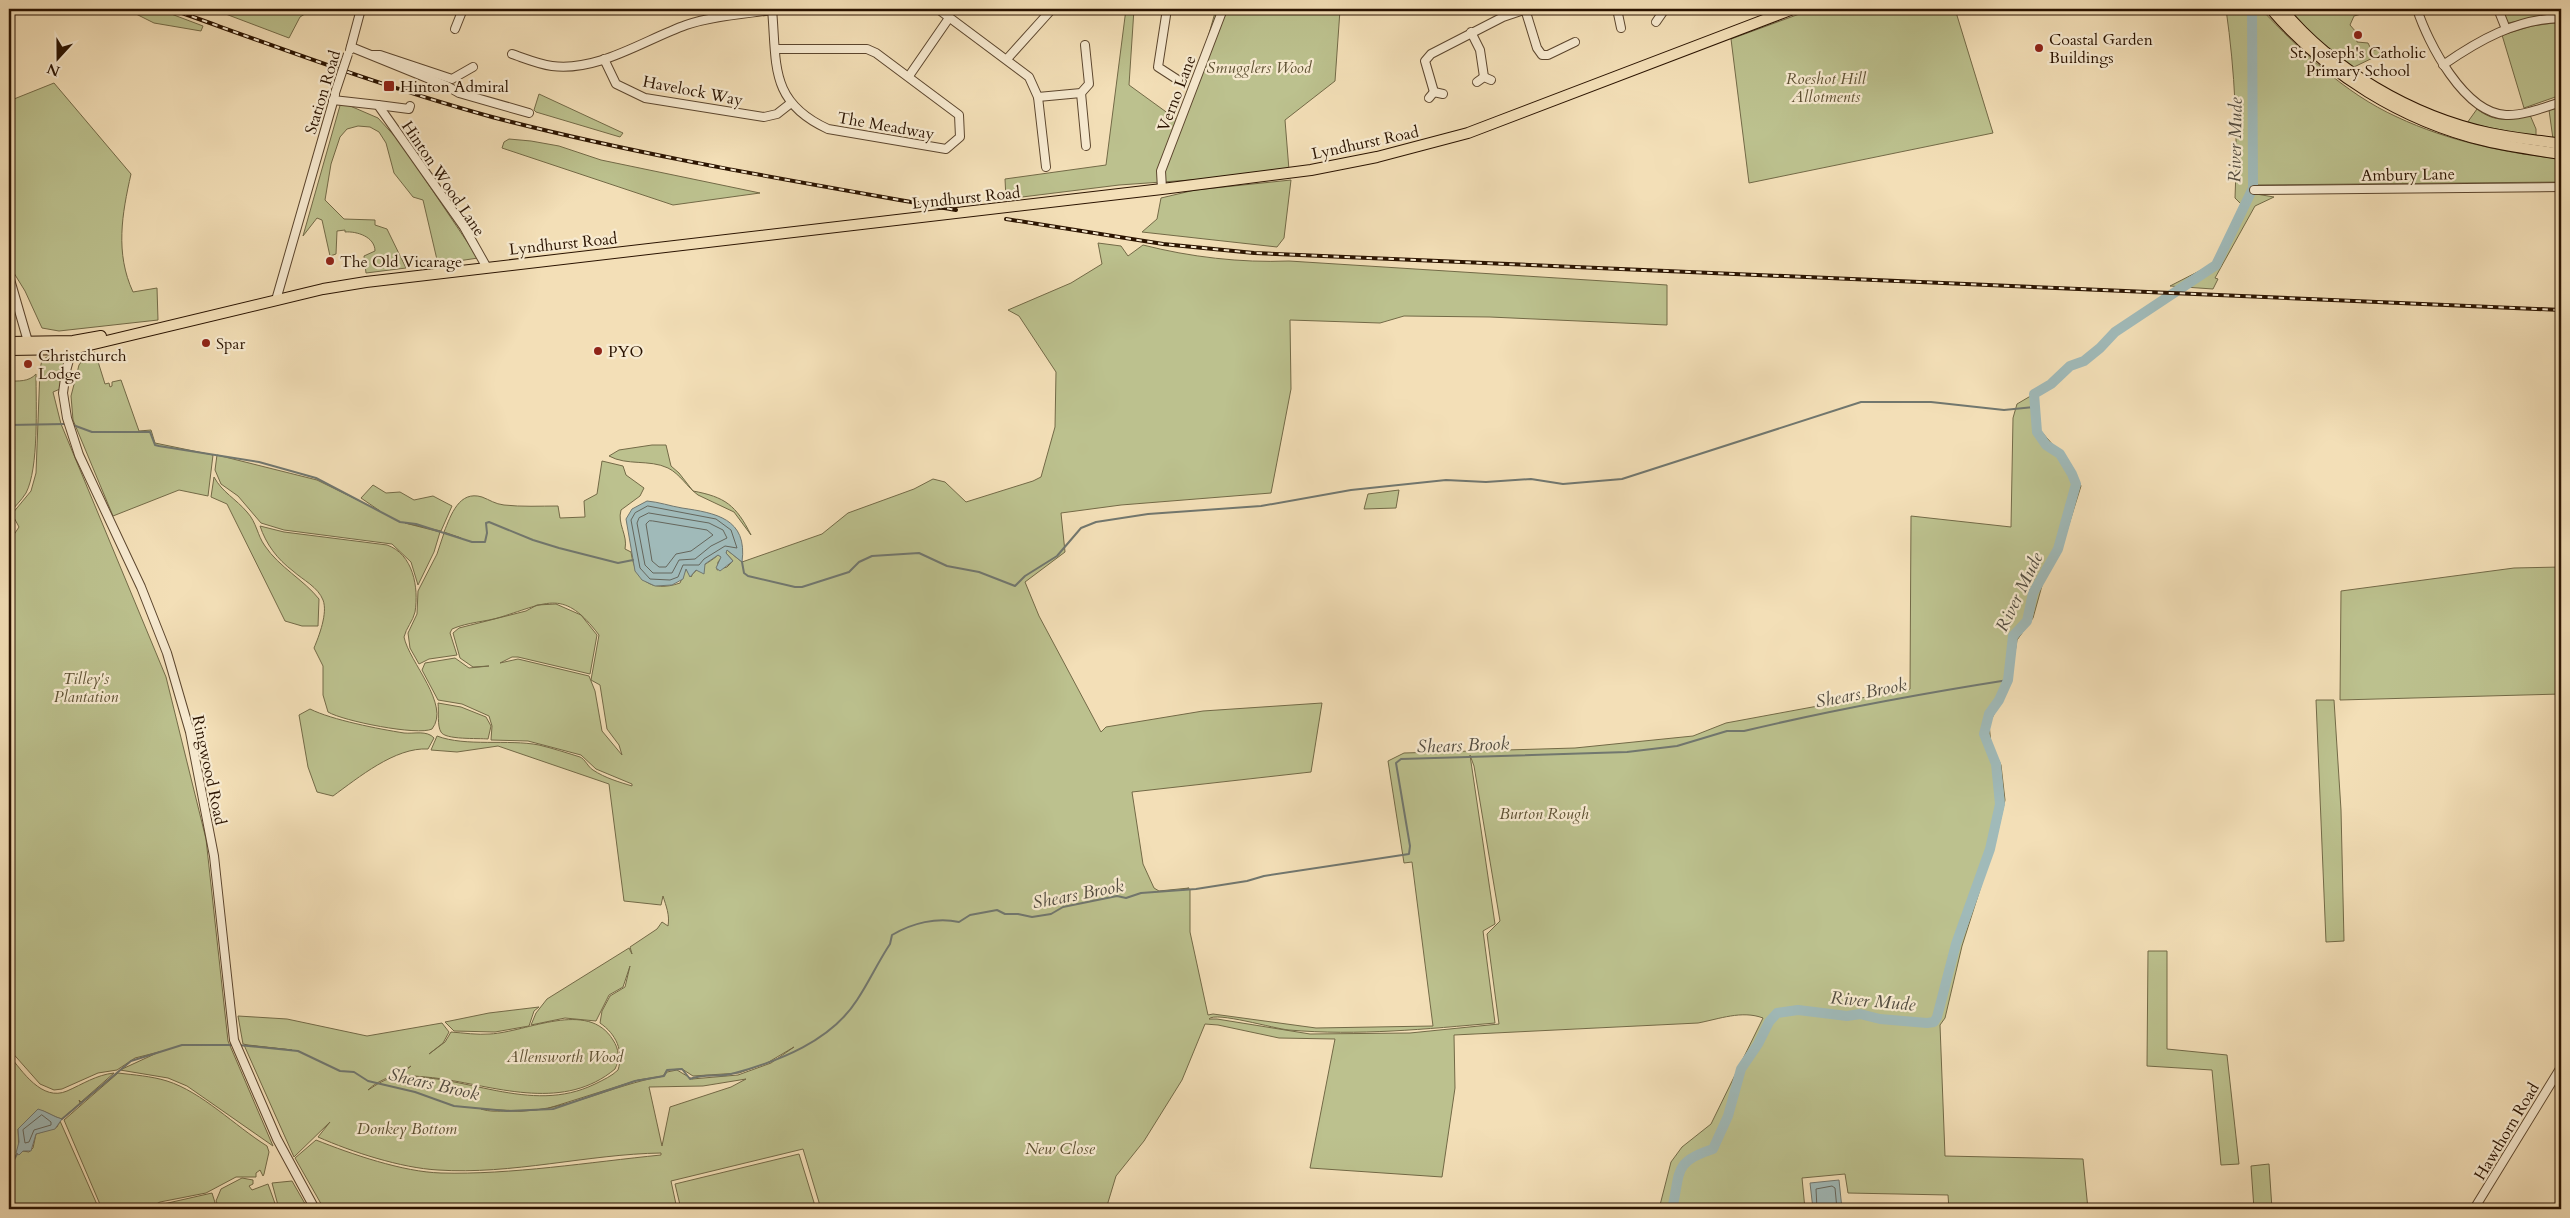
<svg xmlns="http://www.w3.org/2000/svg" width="2570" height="1218" viewBox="0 0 2570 1218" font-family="Cardo,serif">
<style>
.green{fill:#bcc18e;stroke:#736a47;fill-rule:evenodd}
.water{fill:#a0bab9;stroke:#71776f}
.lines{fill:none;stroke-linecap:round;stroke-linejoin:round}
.shore{stroke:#65665c;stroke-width:1}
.stream{stroke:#71776f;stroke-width:2}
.river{stroke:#a0bab9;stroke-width:10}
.minor-casing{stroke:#5c462e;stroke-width:10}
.major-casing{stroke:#2a1300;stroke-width:12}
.minor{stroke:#f7ead0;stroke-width:8}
.major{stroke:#f3dfb7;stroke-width:10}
.rail-casing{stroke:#2a1300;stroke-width:4}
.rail{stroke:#f7ead0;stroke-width:2;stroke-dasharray:5.5;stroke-linecap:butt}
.minor-bridge-casing{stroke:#5c462e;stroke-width:10;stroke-linecap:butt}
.minor-bridge{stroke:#f7ead0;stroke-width:8}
.poi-dot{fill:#8f2418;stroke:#f7ead0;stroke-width:2}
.labels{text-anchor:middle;stroke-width:4.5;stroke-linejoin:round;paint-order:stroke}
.poi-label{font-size:16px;fill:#2a1300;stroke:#f7ead0;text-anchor:start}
.park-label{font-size:16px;font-style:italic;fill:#5d5032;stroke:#f7ead0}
.street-label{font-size:16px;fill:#2a1300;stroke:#f7ead0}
.water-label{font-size:18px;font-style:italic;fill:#534d41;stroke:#f7ead0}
</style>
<rect width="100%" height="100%" fill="#f3dfb7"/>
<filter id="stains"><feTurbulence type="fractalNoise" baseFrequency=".004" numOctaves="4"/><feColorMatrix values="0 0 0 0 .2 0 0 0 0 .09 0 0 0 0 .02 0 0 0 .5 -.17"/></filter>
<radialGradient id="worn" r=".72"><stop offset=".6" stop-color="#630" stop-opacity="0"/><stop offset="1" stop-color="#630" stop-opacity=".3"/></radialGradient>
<!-- green -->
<g class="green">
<path d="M126,9H158L203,26L201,31L154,23Z"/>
<path d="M228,9H306L308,12L300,17L289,38L223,13Z"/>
<path d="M1126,9H1134L1129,85L1180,122L1188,108L1216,9H1353L1340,10L1335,81L1285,120L1289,170L1219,178L1119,185L1006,199L1005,179L1106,165Z"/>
<path d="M1813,9H1955L1993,133L1749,183L1731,39Z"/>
<path d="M2226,9H2261C2300,50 2344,93 2397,117C2448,141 2505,153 2561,159V182L2257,185L2256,194L2274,197L2255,206L2215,278L2218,279L2213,289L2170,286L2213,264L2241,204L2235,198C2238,134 2235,72 2226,9Z"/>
<path d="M2289,9H2380L2354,16L2350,25L2356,32L2357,42L2368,43L2372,51L2381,48L2383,53L2354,67L2316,38Z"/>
<path d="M2502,9H2561V13L2508,23Z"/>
<path d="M2561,22V95L2524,108L2502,35L2532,26Z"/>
<path d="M54,83L131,174C122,214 115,253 133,292L157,288L158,320L59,331L42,328L25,291L9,265V101Z"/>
<path d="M539,94L623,133L620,137L536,112L534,110Z"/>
<path d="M341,102L378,118L400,142L478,258L438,264L423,200L413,197L394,173L386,143L379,132L370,127L358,126L347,129L340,137L331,164L325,200L344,219L375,220V225L387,229L406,268L366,273L364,256L375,251C375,237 357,231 345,232V230L337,231L336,254L330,256L322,220L317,218L303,236Z"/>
<path d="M2561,107V112L2558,113L2561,120V139H2553L2549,110Z"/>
<path d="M2477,109C2495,123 2510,120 2530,115L2536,129V137L2467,123Z"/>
<path d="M509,139L531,141L559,146L601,160L760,193L673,205L502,148L504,142Z"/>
<path d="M1291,180L1284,238L1277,247L1142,232L1157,219L1161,198L1195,190Z"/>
<path d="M1098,243L1121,246L1128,256L1143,245C1190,257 1241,263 1289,261L1667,285V325L1490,317L1404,316L1380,323L1290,320L1291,389L1271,493L1121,505L1061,513L1065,552L1025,582L1039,616L1101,732L1106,727L1203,711L1322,703L1311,772L1132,792L1143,864L1154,888L1159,891L1189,888L1181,890L1190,889V932L1208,1015L1213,1014L1316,1028L1433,1026L1412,862L1404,863L1388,761L1404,753L1575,748L1693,736L1726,723L1910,689L1911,516L2011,527L2013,418L2017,404L2034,394L2038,405L2040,430L2073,468L2081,486L2060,553L2043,582L2033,618L2017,640L2010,683L1989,724L1991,744L2001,765L2005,800L1996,839L1962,946L1945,1018L1940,1025L1945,1156L2083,1159L2088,1209H1949L1948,1195L1848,1193L1845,1174L1802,1178L1805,1209H1659L1671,1162L1682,1147L1711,1124L1763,1018C1742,1010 1719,1019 1698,1023L1454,1035L1455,1088L1442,1177L1310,1168L1335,1039L1279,1038L1218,1025L1205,1024L1182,1080L1144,1141L1116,1176L1106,1209H821L803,1149L671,1181L677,1209H666L665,1206L629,1205L612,1209H550L522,1205L506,1209H324L295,1158L316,1140C351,1154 403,1172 441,1173C510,1175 591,1162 661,1155V1153C589,1154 511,1175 438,1170C401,1168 352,1152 318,1137L330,1122L294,1157L244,1045L292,1050L248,1045L243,1044L238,1016L287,1019L367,1036L442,1023L449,1032L443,1043L429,1054L445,1042L451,1032C464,1033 477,1035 490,1034C527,1032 588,999 613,1040C619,1049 620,1059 615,1069C565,1111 500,1088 443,1079C429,1077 415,1076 401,1075L411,1066C397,1076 380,1078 368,1090C376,1085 386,1078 396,1077C463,1072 530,1116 595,1084C603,1080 612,1076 618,1070C624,1051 616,1034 600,1023L602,1011L610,996L625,987L630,966L623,987L609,995L596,1021L565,1018L531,1025L536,1013L547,999L629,948L632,954L630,947L657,929L662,922L668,926C670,915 666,906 663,896L661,905L624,901L609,784L498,746L457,752L431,750L437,736C466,747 508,739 539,745C552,748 567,753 580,757C585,759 588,767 593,770C605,778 619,782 632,786V784L596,769L581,755L528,741L491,740L492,726L489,716L462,704L438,700L422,670L425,663L455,658L469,668L489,666L473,667L460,658L453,633L459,628L526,611L537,605L556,604L581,615L597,635L590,674L518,657H512L500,663L518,659L589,676L595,691L602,731L622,755L619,745L607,729L600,685L591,680L599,635C564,589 549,602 501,617C485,622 468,622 452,629L450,633L457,655L429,659L419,664L410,648L408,633L417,614L418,591L437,554L444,533L461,538L444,532C451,515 459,490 482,497C490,500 495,504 504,505C522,507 540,506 558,506L560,518L585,517L584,501L597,494L602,461L623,466L626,475L644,488L640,496L621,510C617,524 628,535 625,549L631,552C635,580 651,593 680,583L686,569L691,577C694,569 711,562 718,555L722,557L718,562L717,570L727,567L733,561L726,553L727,550L742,562L822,534L848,513L914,489L933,479L945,482L966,502L1033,481L1041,477L1055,427L1056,372L1019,316L1008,310L1071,283L1102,264ZM1470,755L1474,766L1500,921L1487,934L1499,1024L1410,1033L1310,1034L1217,1019H1209C1215,1011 1275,1029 1289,1030C1358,1036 1426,1029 1495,1023L1483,931L1495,924ZM794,1047L771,1063L738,1075L692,1079L677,1070L667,1072L664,1076C610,1085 563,1114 507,1111C498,1111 490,1112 481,1109L521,1111L546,1109L638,1080L663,1076L667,1070L682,1069L693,1076L739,1073L767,1063ZM746,1079L731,1087L670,1107L662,1146L649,1087L703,1086Z"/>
<path d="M95,352L105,384L109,383L110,387L112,386V382L121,380L139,431L151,430L155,443L213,455L208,496L179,490L113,516L73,420L71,396L79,365L85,357Z"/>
<path d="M47,357L67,358L60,389L53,392L61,424L166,677L206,839L228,1041L273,1146L187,1086L168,1078L120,1070L159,1052L135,1058L117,1070L98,1073L62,1089L54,1090L40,1084L9,1049V542L19,527L12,514L31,491L36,473L40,369L42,360Z"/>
<path d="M36,374C36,404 39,468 26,493C21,501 14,507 9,514V381C18,381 29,382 36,374Z"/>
<path d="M652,445H666L671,466L679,473L693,491C725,497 736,505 751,535L734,512L698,495C687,487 680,474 668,468C649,459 627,466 609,456L619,450Z"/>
<path d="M217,455L317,480L380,511L361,498L373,485L386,493L400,492L414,500L433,496L452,506L441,531L405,523L440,532L434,552L418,585L411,562L392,544L284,530L261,523L238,496L221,484L215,470Z"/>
<path d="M214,477C222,492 236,499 247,512C257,523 257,535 265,546C279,567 304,580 319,599L318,626H302L285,621L227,504L211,497Z"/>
<path d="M1399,490L1396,508L1364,509L1368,494Z"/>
<path d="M260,526L284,532L387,545C413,554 419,587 415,612C413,621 406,628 404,637C409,662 451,705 432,729C418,736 343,721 328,712L323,695V666L314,648C319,636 328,613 323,600C318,587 303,580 293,571C277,559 266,544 260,526Z"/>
<path d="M2561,567V694L2340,700L2341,591L2514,568Z"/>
<path d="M2316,700H2334L2341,810L2344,941L2326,942Z"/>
<path d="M438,703L461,707L486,717L491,726L488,739C478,738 445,740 441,732C437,726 439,711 438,703Z"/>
<path d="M310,709C332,720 379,729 404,733C414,734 427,730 434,738L428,749C395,747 358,778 333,796L317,792L308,767L299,715Z"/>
<path d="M2148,951H2167V1049L2227,1055L2239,1164L2221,1165L2212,1070L2147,1066Z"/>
<path d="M539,1007L534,1011L529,1026L495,1032L454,1031L445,1022L489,1013Z"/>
<path d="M9,1055C22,1071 42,1102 67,1091C83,1084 96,1075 114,1073L81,1102L79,1100L80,1103L62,1119C53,1117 47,1111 38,1110L18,1129L19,1154L23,1151L29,1152L33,1148L36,1134L57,1127L60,1121L99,1209H9Z"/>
<path d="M118,1073C134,1075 151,1076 167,1081C202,1092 235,1126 267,1146L269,1152L264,1174L263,1176L260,1170L256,1173V1177H236L206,1193L160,1202L147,1209H102L64,1120Z"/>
<path d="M799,1154L816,1209H681L675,1184Z"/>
<path d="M2269,1164L2272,1209H2254L2251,1166Z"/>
<path d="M242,1178L253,1180V1184L249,1186L252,1190L268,1184L277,1209H220L216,1201L221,1189Z"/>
<path d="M292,1181L308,1209H279L272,1183Z"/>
<path d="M212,1193L217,1209H151L159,1205Z"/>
</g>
<!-- water -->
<g class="water">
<path d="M647,501C659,502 670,506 682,508C715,513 748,518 742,562L727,550L726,553L733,561L720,571L716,568L721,557L718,555L705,564L704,574L696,570L690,577L686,569L683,579L672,585L655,586L642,580L635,571L626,519L632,509Z"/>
<path d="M38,1109C46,1111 54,1117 62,1119L55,1129L36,1134L31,1151H23L19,1155L16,1153L19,1142L18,1129Z"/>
<path d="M1839,1180L1842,1209H1813L1810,1183Z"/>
</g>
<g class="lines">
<!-- shore -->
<g class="shore">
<path d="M648,506L716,519L731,530L737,548L725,546L704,559L699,565H683L678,577L670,580L650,579L640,568L631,520L635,513Z"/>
<path d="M649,513L709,523L723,530L727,538L711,546L695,559L679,560L672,573H653L645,565L637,523L639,518Z"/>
<path d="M653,521L707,530L713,535L691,551L676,554L666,567H659L652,561L646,524L649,521Z"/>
<path d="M42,1115L51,1122V1125L34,1130L29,1142L25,1143L23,1130Z"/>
<path d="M1817,1209L1816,1189L1832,1186L1835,1188L1837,1209"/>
</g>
<!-- stream -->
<g class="stream">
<path d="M9,425L65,424"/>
<path d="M73,425L92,432H150L155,445L159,446L259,462L316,478L400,522L416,524L472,542H485L487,533L486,523L489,522L533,540L559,548L618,563L633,560"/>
<path d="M742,562L744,573L748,576L795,587H802L849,572L859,562L872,556L919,553L947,566L979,572L1015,586L1025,576L1057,556L1081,528L1096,522L1148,514L1261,506L1351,490L1446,480L1486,482L1531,479L1563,484L1622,479L1861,402H1931L2004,410L2035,407"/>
<path d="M238,1045L298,1051L340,1071L354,1072L368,1081L415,1092L454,1106L507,1111L553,1109L635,1081L664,1076L667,1070L682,1069L690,1079C705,1073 720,1078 735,1073C779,1061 831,1041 857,1000C869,982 878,962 890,944L892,935C912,923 937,917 959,922L970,915L997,910L1005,914H1018L1032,917L1051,914L1063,907L1117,896L1126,898L1141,893L1196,889L1247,881L1264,876L1409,854L1410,846L1396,763L1401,759L1627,752L1677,746L1727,731H1744C1832,710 1919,694 2008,680"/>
<path d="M62,1119L131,1061L182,1045H234"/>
<path d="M9,1169L17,1154"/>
</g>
<!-- river -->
<path class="river" d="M1672,1209C1681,1173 1672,1162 1713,1149L1728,1116L1741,1069L1758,1044L1769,1022L1777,1013L1798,1010L1847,1016L1860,1014L1880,1019L1927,1023L1934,1022L1937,1017L1956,944L1990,849L2000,804L1996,764L1984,734L1989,714L1999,700L2008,680L2013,636L2027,621L2033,593L2058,549L2076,484L2072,474L2060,454L2046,445L2037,432L2034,394L2051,384L2070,366L2084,361L2100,348L2115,332L2216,265L2253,188L2252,9"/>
<defs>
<g id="minor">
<path d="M772,9C777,65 769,102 828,129L946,149L960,137L959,115L876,53L867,49H775"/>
<path d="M938,9L1029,77L1038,97L1046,167"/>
<path d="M1167,9L1158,67L1178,80"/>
<path d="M1525,9L1537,48L1542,55H1548L1575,42"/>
<path d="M1617,9L1621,28"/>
<path d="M2417,9C2428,43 2464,113 2506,115C2523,116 2545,107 2561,102"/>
<path d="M2498,9L2506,29"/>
<path d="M1656,22L1665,9"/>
<path d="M455,29L463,9"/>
<path d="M1471,32L1480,50L1484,77"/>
<path d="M351,47L447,86L459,93L529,113"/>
<path d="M350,50L361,9"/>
<path d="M512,54C524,58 538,64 552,66C598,72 644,40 686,25C713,16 744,14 772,10"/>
<path d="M373,55H380L452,79L473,67"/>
<path d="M604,59L616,84L645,98L764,117L777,114L791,103"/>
<path d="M1007,59L1052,9"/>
<path d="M2443,65C2479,40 2516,19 2561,18"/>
<path d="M909,76L949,18"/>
<path d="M1477,82L1484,77L1491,80"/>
<path d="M1434,92L1425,61L1431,54L1503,17L1527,9"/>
<path d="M1081,93L1086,146"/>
<path d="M1038,97L1081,93L1089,84L1085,45"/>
<path d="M1429,98L1434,92L1443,94"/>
<path d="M333,100L378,105L464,227L486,266"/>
<path d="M378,105L409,109L410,106"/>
<path d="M1162,189L1161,171L1223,9"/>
<path d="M2254,190L2561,187"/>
<path d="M9,276L29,345"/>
<path d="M276,300L335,95"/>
<path d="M73,345L66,371L63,393L67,418L79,455L141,587L167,653L190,732L214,856L234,1040L277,1139L315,1209"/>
<path d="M2474,1209L2561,1067"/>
</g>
<g id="major">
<path d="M2271,9C2327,74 2402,121 2486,141C2510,147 2536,150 2561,154"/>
<path d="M2282,9C2333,70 2411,116 2489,133C2513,138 2537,140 2561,144"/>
<path d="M9,342L73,341L101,336"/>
<path d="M9,350L73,349L323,289L366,282L1162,189L1311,170L1377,157L1468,133L1793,9"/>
</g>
</defs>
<!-- minor casing -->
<use href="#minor" class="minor-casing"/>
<!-- major casing -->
<use href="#major" class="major-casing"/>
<!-- minor -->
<use href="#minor" class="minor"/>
<!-- major -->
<use href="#major" class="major"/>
<defs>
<g id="rail">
<path d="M171,9C277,47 383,87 492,117C645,157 801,182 956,210"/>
<path d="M1006,219L1163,244L1254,253L2561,310"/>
</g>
</defs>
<!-- rail casing -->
<use href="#rail" class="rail-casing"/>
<!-- rail -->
<use href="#rail" class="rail"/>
<defs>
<path id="minor-bridge" d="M335,93L348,54"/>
</defs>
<!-- minor-bridge casing -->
<use href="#minor-bridge" class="minor-bridge-casing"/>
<!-- minor-bridge -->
<use href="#minor-bridge" class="minor-bridge"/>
</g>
<!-- markers -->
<g class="poi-dot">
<circle cx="2358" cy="35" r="5"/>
<circle cx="2039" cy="48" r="5"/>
<rect x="383" y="80" width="12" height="12" rx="2.5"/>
<circle cx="330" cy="261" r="5"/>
<circle cx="206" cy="343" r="5"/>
<circle cx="598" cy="351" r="5"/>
<circle cx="28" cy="364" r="5"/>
</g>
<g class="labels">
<!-- poi labels -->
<g class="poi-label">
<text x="2049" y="45">Coastal Garden<tspan x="2049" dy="18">Buildings</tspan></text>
<text x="2358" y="58" text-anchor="middle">St. Joseph's Catholic<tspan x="2358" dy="18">Primary School</tspan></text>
<text x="400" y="92">Hinton Admiral</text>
<text x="340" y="267">The Old Vicarage</text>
<text x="216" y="349">Spar</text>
<text x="608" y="357">PYO</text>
<text x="38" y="361">Christchurch<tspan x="38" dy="18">Lodge</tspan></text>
</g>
<!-- park labels -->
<g class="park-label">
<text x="1259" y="73">Smugglers Wood</text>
<text x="1826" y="84">Roeshot Hill<tspan x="1826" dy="18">Allotments</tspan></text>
<text x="86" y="684">Tilley's<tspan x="86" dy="18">Plantation</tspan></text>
<text x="1544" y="819">Burton Rough</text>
<text x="565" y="1062">Allensworth Wood</text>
<text x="407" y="1134">Donkey Bottom</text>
<text x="1060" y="1154">New Close</text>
</g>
<!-- street labels -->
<g class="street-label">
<text transform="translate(693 90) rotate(11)" y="6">Havelock Way</text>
<text transform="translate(322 92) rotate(-73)" y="6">Station Road</text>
<text transform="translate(1176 93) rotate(-69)" y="6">Verno Lane</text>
<text transform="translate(886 125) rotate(10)" y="6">The Meadway</text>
<text transform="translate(1365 142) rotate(-12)" y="6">Lyndhurst Road</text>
<text transform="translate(2408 174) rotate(-1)" y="6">Ambury Lane</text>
<text transform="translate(444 178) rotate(56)" y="6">Hinton Wood Lane</text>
<text transform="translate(966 197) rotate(-6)" y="6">Lyndhurst Road</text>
<text transform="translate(563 243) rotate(-6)" y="6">Lyndhurst Road</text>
<text transform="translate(210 770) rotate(78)" y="6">Ringwood Road</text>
<text transform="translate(2506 1131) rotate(-59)" y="6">Hawthorn Road</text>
</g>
<!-- water labels -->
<g class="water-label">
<text transform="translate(2235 140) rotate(-89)" y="6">River Mude</text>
<text transform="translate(2019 592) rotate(-64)" y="6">River Mude</text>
<text transform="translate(1861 693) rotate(-11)" y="6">Shears Brook</text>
<text transform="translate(1463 745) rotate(-2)" y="6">Shears Brook</text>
<text transform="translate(1078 894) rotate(-11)" y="6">Shears Brook</text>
<text transform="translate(1873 1001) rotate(5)" y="6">River Mude</text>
<text transform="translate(434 1084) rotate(13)" y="6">Shears Brook</text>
</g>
</g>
<!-- margin -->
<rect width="2570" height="1218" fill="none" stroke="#f3dfb7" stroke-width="30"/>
<rect x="10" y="10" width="2550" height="1198" fill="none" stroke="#2a1300" stroke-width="2.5"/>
<rect x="15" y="15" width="2540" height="1188" fill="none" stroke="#2a1300"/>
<!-- north arrow -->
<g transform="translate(58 58) rotate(201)" stroke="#f7ead0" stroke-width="4" paint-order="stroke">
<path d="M0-4L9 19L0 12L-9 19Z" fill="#2a1300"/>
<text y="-8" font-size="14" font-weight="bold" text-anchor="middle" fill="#2a1300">N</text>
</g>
<rect width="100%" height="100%" filter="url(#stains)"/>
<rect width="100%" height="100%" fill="url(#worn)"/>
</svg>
